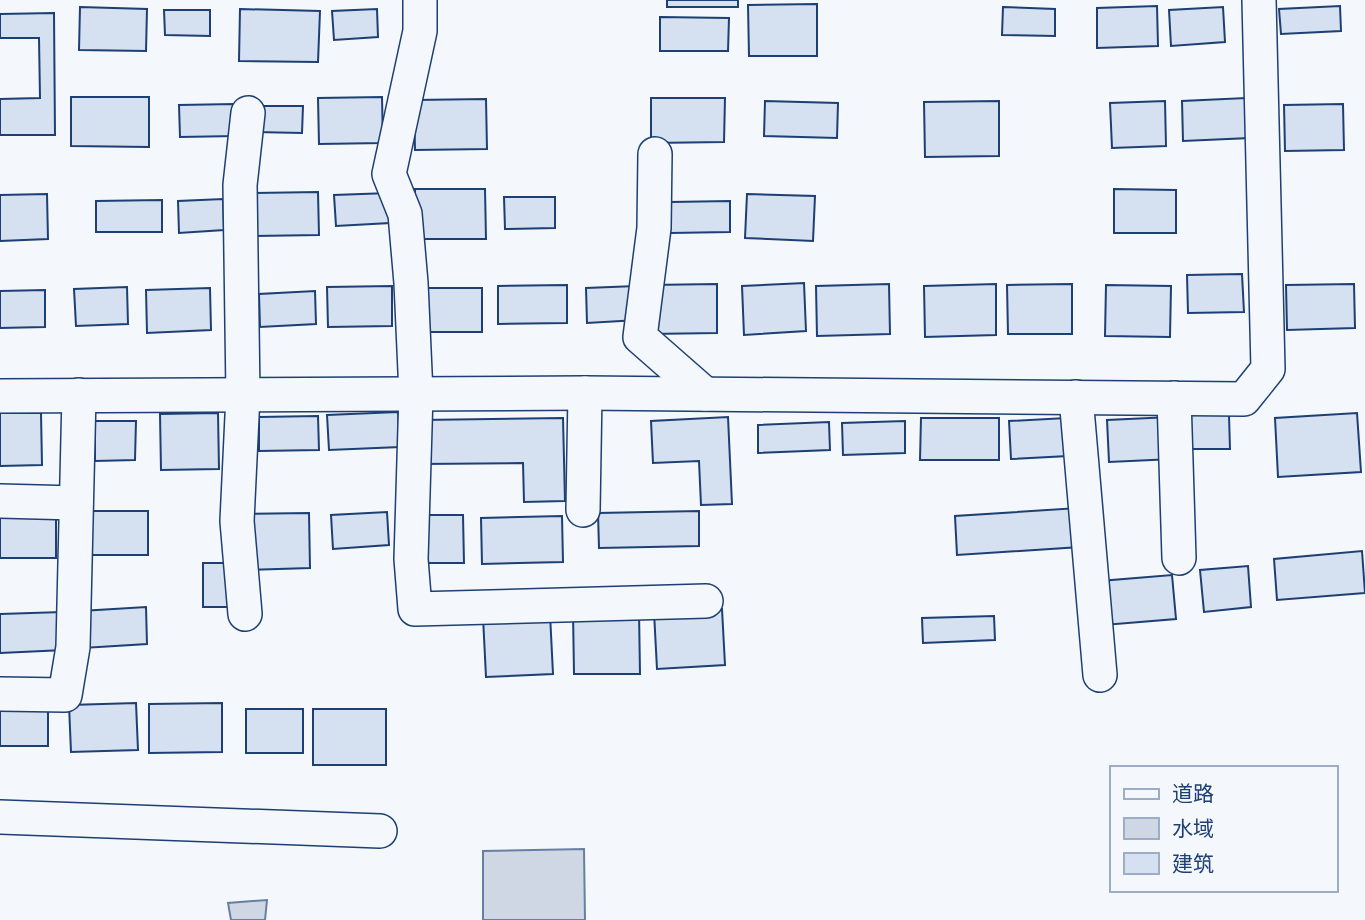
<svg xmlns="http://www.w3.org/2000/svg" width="1365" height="920" viewBox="0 0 1365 920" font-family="'Source Sans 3','Noto Sans SC',sans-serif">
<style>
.water{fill:#cfd7e4;stroke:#687fa3;stroke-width:2}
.building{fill:#d5e0f0;stroke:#1d3f73;stroke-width:2}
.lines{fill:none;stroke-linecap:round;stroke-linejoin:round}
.minor-casing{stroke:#1d3f73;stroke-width:36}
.minor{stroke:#f4f7fb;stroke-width:33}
</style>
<rect width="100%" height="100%" fill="#f4f7fb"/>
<!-- water -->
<g class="water">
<path d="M584,849L585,920H483V851Z"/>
<path d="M267,900L265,920H231L228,903Z"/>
</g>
<!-- building -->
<g class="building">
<rect x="667" y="0" width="71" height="7"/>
<path d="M817,4V56H749L748,5Z"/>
<path d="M1157,6L1158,46L1097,48V8Z"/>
<path d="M1340,6L1341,31L1281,34L1279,9Z"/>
<path d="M80,7L147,9L146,51L79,50Z"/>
<path d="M1003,7L1055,9V36L1002,35Z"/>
<path d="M1223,7L1225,42L1171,46L1169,10Z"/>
<path d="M240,9L320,11L318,62L239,61Z"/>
<path d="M377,9L378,37L334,40L332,11Z"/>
<path d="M164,10H210V36L165,35Z"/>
<path d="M54,13L55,135H0V99L40,98L39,38H0V14Z"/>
<path d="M660,17L729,18L728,51H660Z"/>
<path d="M71,97H149V147L71,146Z"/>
<path d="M382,97L383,143L319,144L318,98Z"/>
<path d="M651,98H725L724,142L651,143Z"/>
<path d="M1246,98L1250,138L1183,141L1182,101Z"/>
<path d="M486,99L487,149L415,150L414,100Z"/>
<path d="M765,101L838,103L837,138L764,136Z"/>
<path d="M999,101V156L925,157L924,102Z"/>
<path d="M1165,101L1166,146L1112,148L1110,103Z"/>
<path d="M234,104L235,136L180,137L179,105Z"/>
<path d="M1343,104L1344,150L1285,151L1284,105Z"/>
<path d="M255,106H303L302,133L255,132Z"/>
<path d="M415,189H485L486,239H415Z"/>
<path d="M1114,189L1176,190V233H1114Z"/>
<path d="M318,192L319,235L247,236L246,193Z"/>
<path d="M389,193L390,223L336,226L334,195Z"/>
<path d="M47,194L48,239L0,241V195Z"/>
<path d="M747,194L815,196L813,241L745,238Z"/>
<path d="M504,197H555V228L505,229Z"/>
<path d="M223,199L224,230L179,233L178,201Z"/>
<path d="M162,200V232H96V201Z"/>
<path d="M730,201V232L670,233V202Z"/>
<path d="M1242,274L1244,312L1188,313L1187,275Z"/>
<path d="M804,283L806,331L744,335L742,286Z"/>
<path d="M717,284V333L649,334V285Z"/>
<path d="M889,284L890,334L817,336L816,286Z"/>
<path d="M996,284V335L925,337L924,286Z"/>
<path d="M1072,284V334H1008L1007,285Z"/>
<path d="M1354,284L1355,328L1287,330L1286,285Z"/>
<path d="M567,285V323L498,324V286Z"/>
<path d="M1106,285L1171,286L1170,337L1105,336Z"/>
<path d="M392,286V326L328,327L327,287Z"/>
<path d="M636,286L638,320L587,323L586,288Z"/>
<path d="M127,287L128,324L76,326L74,289Z"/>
<path d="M210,288L211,330L147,333L146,290Z"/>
<rect x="422" y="288" width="60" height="44"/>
<path d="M45,290V327L0,328V291Z"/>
<path d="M315,291L316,324L260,327L259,294Z"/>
<path d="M398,412L400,447L329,450L327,415Z"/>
<path d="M0,413H41L42,465L0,466Z"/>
<path d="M218,413L219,469L161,470L160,414Z"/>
<path d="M1357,413L1361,472L1278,477L1275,418Z"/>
<path d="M1182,415H1229L1230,449H1182Z"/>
<path d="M318,416L319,450L259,451V417Z"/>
<path d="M728,417L732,504L701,505L699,461L653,463L651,421Z"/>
<path d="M1171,417L1173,459L1109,462L1107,420Z"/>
<path d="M563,418L565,501L524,502L523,463L421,464V420Z"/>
<path d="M921,418H999V460H920Z"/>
<path d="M1066,418L1068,456L1011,459L1009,421Z"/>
<path d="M95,421H136L135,460L95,461Z"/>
<path d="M905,421V453L843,455L842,423Z"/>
<path d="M829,422L830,450L758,453V425Z"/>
<path d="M1078,508L1080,547L957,555L955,516Z"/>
<path d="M56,510V558H0V511Z"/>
<rect x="82" y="511" width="66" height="44"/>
<path d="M699,511V546L599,548L598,513Z"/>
<path d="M387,512L389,545L333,549L331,515Z"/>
<path d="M309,513L310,568L243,570L241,514Z"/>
<path d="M418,515H463L464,563H419Z"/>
<path d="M562,516L563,562L482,564L481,518Z"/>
<path d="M1362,551L1365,593L1277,600L1274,559Z"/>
<path d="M203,563H228L229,607H203Z"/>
<path d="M1248,566L1251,607L1204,612L1200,570Z"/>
<path d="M1172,575L1176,619L1104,625L1100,581Z"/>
<path d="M146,607L147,644L83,648L81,611Z"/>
<path d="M722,609L725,665L657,669L654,612Z"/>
<path d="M639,611L640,674H574L573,612Z"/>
<path d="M62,612L64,650L0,653V614Z"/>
<path d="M550,614L553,674L486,677L483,617Z"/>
<path d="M994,616L995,640L923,643L922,618Z"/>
<path d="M136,703L138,750L71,752L69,705Z"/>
<path d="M222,703V752L149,753V704Z"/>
<path d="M48,704V746H0V705Z"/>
<rect x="246" y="709" width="57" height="44"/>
<rect x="313" y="709" width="73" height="56"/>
</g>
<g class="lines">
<defs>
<g id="minor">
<path d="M420,0V31L389,174L405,214L411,283L416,394L411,559L415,609L706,601"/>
<path d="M655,154L654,228L640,337L705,394"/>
<path d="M0,396L585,393L1244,399L1268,369L1259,0"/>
<path d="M1076,397L1100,675"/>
<path d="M1174,398L1179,558"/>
<path d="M0,501L76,503"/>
<path d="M583,510L585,393"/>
<path d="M245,614L237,521L243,395L240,185L248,113"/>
<path d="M0,694L65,695L73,647L79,395"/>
<path d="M0,817L380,831"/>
</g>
</defs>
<!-- minor casing -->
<use href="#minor" class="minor-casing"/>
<!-- minor -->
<use href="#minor" class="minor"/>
</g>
<!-- legend -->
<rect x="1110" y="766" width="228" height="126" fill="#f4f7fb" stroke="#9eadc5" stroke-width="2"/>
<rect x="1124" y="789" width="35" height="10" fill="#f4f7fb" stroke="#9eadc5" stroke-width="2"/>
<text x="1172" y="801" font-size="21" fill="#1d3f73">道路</text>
<rect x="1124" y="818" width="35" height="21" fill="#cfd7e4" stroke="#9eadc5" stroke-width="2"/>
<text x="1172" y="836" font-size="21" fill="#1d3f73">水域</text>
<rect x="1124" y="853" width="35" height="21" fill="#d5e0f0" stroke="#9eadc5" stroke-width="2"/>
<text x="1172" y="871" font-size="21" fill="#1d3f73">建筑</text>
</svg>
